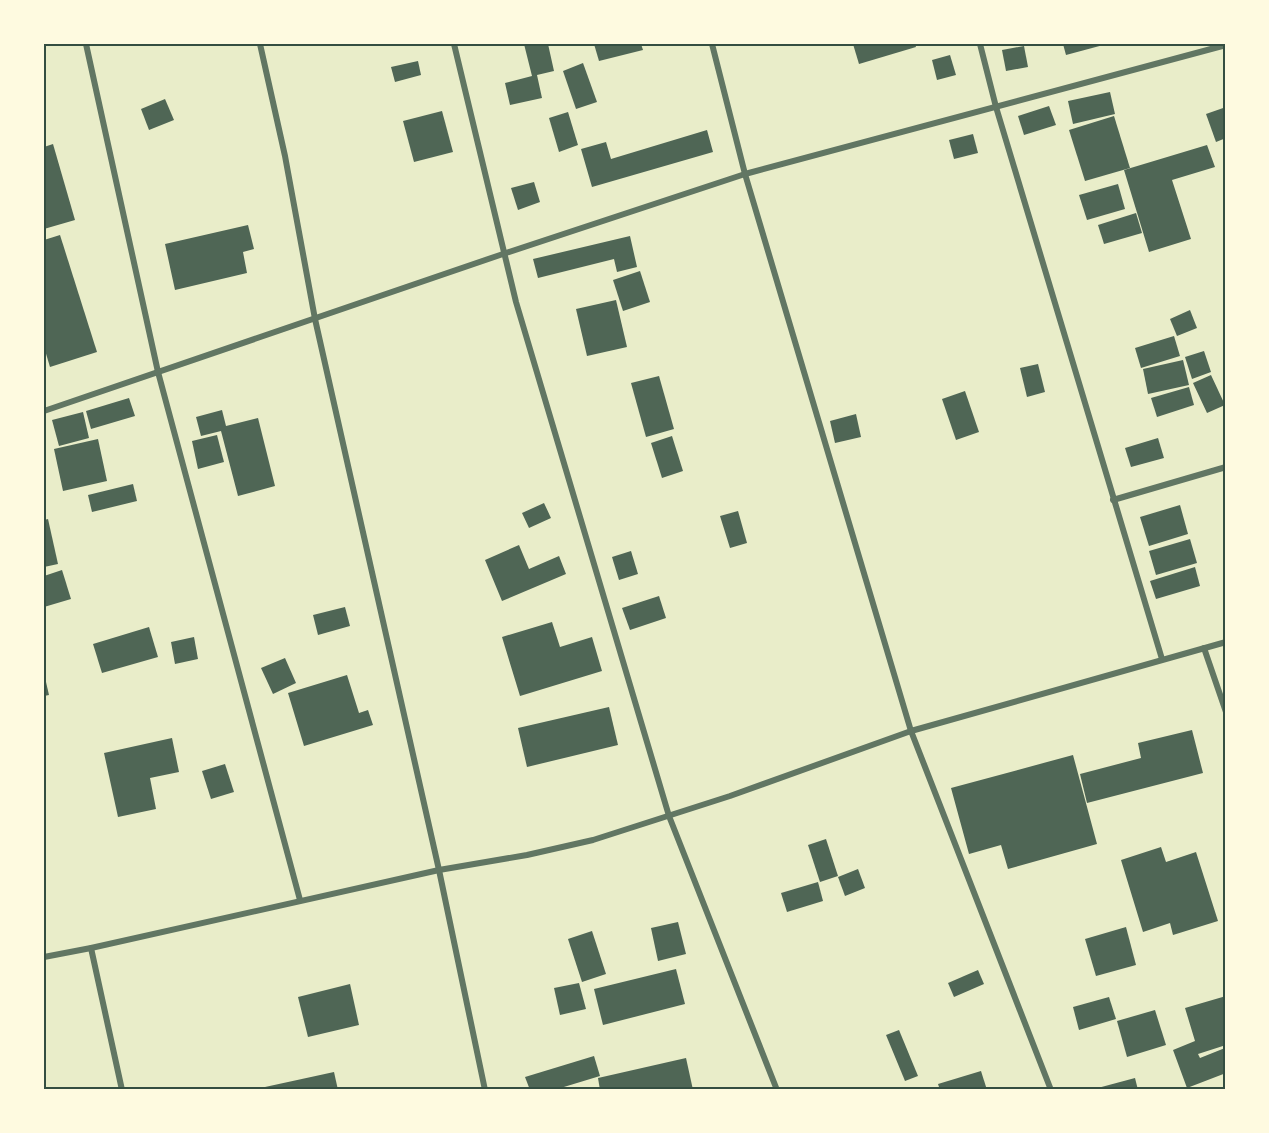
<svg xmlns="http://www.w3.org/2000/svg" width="1269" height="1133" viewBox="0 0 1269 1133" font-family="Figtree,sans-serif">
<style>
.building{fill:#4f6655}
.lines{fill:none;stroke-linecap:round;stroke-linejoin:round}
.minor{stroke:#617663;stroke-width:6}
.neatline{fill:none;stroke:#344e41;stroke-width:2}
</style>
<rect width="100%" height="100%" fill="#e9edc9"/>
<!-- building -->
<g class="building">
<path d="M524,44H548L554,71L537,75L542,98L510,105L505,83L532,76Z"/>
<path d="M594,44H641L643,50L599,61Z"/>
<path d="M853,44H915L916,47L859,64Z"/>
<path d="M1063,44H1107L1066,55Z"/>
<path d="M1024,46L1028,67L1006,71L1002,50Z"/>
<path d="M950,55L956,75L937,80L932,60Z"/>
<path d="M418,61L421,75L395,82L391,67Z"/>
<path d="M583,63L597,102L576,109L563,71Z"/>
<path d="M1110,92L1115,114L1073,124L1068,101Z"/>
<path d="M165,99L174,120L149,130L141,109Z"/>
<path d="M1049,106L1056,125L1024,135L1018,116Z"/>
<path d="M1226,107V138L1216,142L1206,114Z"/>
<path d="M442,111L453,152L414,162L403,121Z"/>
<path d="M568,112L578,145L559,152L549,118Z"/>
<path d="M1114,116L1130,168L1085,181L1069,130Z"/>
<path d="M707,130L713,152L592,187L581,149L606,142L611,159Z"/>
<path d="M973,134L978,153L954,159L949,140Z"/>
<path d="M53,144L75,220L44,229V147Z"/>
<path d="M1207,145L1215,167L1172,180L1191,239L1149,252L1124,170Z"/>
<path d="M534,182L540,202L518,210L511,188Z"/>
<path d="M1118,184L1125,209L1087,220L1079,195Z"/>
<path d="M1136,213L1142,233L1104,244L1098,225Z"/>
<path d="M248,225L254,249L243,252L247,273L175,290L165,244Z"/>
<path d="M60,235L97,352L50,367L44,347V240Z"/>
<path d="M630,236L637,267L617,272L614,259L538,278L533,259Z"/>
<path d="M640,271L650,302L623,311L613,280Z"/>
<path d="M616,300L627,347L587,356L576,309Z"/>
<path d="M1190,310L1197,328L1177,336L1170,319Z"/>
<path d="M1174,336L1180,356L1141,368L1135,348Z"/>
<path d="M1204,351L1211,372L1192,379L1185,357Z"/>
<path d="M1183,360L1189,385L1148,394L1143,369Z"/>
<path d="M1038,364L1045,392L1027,397L1020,368Z"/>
<path d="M1211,375L1225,405L1207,413L1193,383Z"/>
<path d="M659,376L674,429L646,437L631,383Z"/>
<path d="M1189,387L1194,405L1157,417L1151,398Z"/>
<path d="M965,391L979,432L956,440L942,399Z"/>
<path d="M129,398L135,416L91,429L86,411Z"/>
<path d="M222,410L226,426L258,418L275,486L238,496L221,431L201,436L196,417Z"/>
<path d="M83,412L89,438L59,446L52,420Z"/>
<path d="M856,414L861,437L835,443L830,421Z"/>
<path d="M217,435L224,462L198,469L192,441Z"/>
<path d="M672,436L683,471L662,478L651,443Z"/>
<path d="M1158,438L1164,458L1131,467L1125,448Z"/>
<path d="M98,439L107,481L63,491L54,449Z"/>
<path d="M133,484L137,501L92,512L88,495Z"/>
<path d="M544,503L551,518L529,528L522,513Z"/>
<path d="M1180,505L1188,534L1149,546L1140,517Z"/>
<path d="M738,511L747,543L730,548L720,516Z"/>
<path d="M48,519L58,564L44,567V520Z"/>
<path d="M1190,539L1197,563L1156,575L1149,551Z"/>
<path d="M519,545L529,569L559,556L566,574L502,601L485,560Z"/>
<path d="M631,551L638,574L619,580L612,557Z"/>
<path d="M1195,567L1200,586L1156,599L1150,581Z"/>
<path d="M62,570L71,599L44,607V576Z"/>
<path d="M659,596L666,618L630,630L622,608Z"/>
<path d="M345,607L350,626L318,635L313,615Z"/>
<path d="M552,622L560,647L592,637L602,671L520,696L502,637Z"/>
<path d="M149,627L158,657L102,673L93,644Z"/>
<path d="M194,637L198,659L175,664L171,642Z"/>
<path d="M285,658L296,683L273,694L261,668Z"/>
<path d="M347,675L359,713L368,710L373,725L304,746L288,693Z"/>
<path d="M46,682L49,695L44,696V683Z"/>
<path d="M609,707L618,745L527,767L518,728Z"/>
<path d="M1192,730L1203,773L1087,803L1080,774L1141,758L1138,743Z"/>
<path d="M172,738L179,772L150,778L156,809L118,817L104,753Z"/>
<path d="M1073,755L1097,844L1008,869L1001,845L969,854L951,788Z"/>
<path d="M225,764L234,792L211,799L202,771Z"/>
<path d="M826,839L838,876L820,882L808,845Z"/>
<path d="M1161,847L1166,862L1196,852L1218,921L1173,935L1170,923L1143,932L1121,860Z"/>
<path d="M858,869L865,888L845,896L838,877Z"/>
<path d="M818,882L823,901L787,912L781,893Z"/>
<path d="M678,922L686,954L658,961L651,928Z"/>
<path d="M1126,927L1136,965L1096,976L1085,939Z"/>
<path d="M592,931L606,974L582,982L568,939Z"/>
<path d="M676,969L685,1004L603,1025L594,989Z"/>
<path d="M978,970L984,984L954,997L948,983Z"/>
<path d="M579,983L586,1009L560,1015L554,988Z"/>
<path d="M350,984L359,1025L308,1037L298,997Z"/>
<path d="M1226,996V1045L1198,1054L1200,1058L1225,1048L1226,1073L1187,1088L1173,1050L1195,1041L1185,1008Z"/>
<path d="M1109,997L1116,1019L1079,1030L1073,1007Z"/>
<path d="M1155,1010L1166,1045L1127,1057L1117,1021Z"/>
<path d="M899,1030L918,1076L905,1081L886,1035Z"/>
<path d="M594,1056L600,1076L554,1090H530L525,1077Z"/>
<path d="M686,1058L693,1090H600L598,1078Z"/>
<path d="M981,1071L987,1090H940L938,1084Z"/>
<path d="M334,1072L338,1090H265V1087Z"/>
<path d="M1135,1078L1138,1090H1094V1089Z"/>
</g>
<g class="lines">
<!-- minor -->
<g class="minor">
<path d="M86,44L158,372L300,900"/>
<path d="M260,44L285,156L315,319L439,870L485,1090"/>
<path d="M454,44L516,302L669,816L777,1090"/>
<path d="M712,44L745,174L911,731L1051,1090"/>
<path d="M980,44L996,107L1162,659"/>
<path d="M44,411L503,254L745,174L1226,45"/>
<path d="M1113,500L1226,467"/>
<path d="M1204,648L1226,712"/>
<path d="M91,948L122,1090"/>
<path d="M44,957L91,948L439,870L527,855L593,840L730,796L911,731L1226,642"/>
</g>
</g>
<!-- border -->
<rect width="1269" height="1133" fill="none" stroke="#fefae0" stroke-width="90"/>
<rect x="45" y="45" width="1179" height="1043" class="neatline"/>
</svg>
